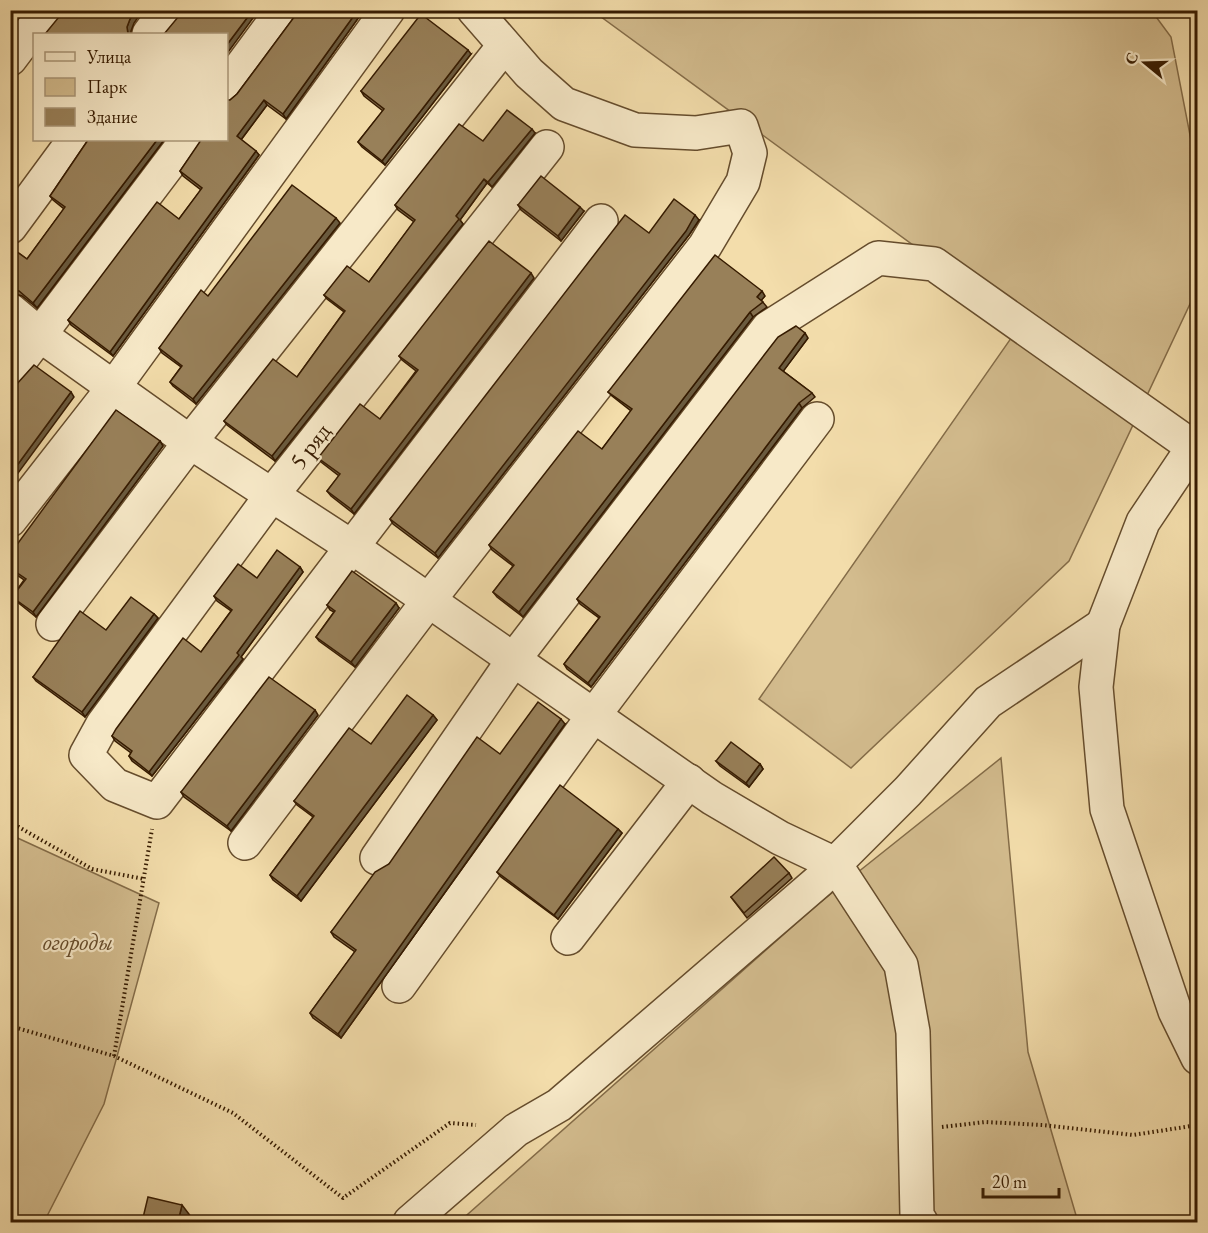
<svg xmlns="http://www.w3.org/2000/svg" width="1208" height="1233" viewBox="0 0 1208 1233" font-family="'EB Garamond',serif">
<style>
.green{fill:#d3bc8e;stroke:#846c48;stroke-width:1.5}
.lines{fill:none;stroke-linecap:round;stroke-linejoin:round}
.minor-casing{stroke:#654c2c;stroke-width:36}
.path{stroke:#361b01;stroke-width:4;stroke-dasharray:1.5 3;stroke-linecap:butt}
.minor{stroke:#f7e9c8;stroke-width:33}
.wall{fill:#836e4d;stroke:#361b01;stroke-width:1.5}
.shaded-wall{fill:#6a5a3e;stroke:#361b01;stroke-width:1.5}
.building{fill:#988059;stroke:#361b01;stroke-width:1.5}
.labels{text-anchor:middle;stroke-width:4.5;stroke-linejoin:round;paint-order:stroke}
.street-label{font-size:24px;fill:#361b01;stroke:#f7e9c8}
.park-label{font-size:24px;font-style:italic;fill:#654b2b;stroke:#f7e9c8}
</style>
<rect width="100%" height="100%" fill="#f3ddab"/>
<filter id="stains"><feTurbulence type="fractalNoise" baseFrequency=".00333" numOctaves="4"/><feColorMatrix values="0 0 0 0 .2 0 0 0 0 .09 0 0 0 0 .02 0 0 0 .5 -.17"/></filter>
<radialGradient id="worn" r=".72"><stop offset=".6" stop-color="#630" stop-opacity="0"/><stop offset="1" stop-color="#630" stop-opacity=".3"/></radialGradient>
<!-- green -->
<g class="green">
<path d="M1151,10L1171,37L1197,171V289L1069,561L851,768L759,699L1021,324L593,11Z"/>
<path d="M1001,758L1028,1052L1078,1222H459L818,904Z"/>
<path d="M11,835L159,903L104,1104L44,1222H11Z"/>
</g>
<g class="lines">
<defs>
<g id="minor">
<path d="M149,34L167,10"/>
<path d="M10,59L47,10"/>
<path d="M226,87L283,10"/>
<path d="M547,147L271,496L103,724L86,755L115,785L157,802L601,221"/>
<path d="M10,227L74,140"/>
<path d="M10,310L40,335L190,442L352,547L712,798L780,838L835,864L908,791L988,702L1103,625"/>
<path d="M10,374L187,140"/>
<path d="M1198,440L1143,522L1103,625L1096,687L1107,809L1175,1011L1198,1058"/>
<path d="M10,520L114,387L388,10"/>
<path d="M53,624L190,442L504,46"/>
<path d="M245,843L429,600L705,246L743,182L750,153L741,126L696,133L635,130L564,104L529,73L474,10"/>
<path d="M377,858L514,659L768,328L878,258L934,264L1193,447"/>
<path d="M568,938L689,781"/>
<path d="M399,986L594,715L817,419"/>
<path d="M410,1222L516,1130L559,1105L820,880L835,864L901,965L913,1032L917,1216L921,1222"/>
</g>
</defs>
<!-- minor casing -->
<use href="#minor" class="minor-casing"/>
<!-- path -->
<g class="path">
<path d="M10,822L92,869L144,879"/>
<path d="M10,1026L114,1056L233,1113L343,1198L450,1123L476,1125"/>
<path d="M114,1056L152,829"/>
<path d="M942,1127L985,1122L1043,1125L1133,1135L1198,1125"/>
</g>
<!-- minor -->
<use href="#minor" class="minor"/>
</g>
<!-- wall -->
<g class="wall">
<path d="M297,10H364L286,119L267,105L241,140L259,155L113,356L71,325L68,320L179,219L201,190L183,176L180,171L230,100L237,94L295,16Z"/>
<path d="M471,54L385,165L362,147L358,142L383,111L364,96L361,91Z"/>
<path d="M535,133L492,187L487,183L460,220L463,224L275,461L227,425L224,421L297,377L344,312L327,299L324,295L369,282L414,222L398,210L395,205L483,141Z"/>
<path d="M88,140H164L37,308L22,296L10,292V247L27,259L64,209L53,200L50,196Z"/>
<path d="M518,205L584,211L561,241L521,210Z"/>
<path d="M699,220L689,235L438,558L393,524L390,519L649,233Z"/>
<path d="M340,223L196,404L173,386L170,382L181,367L162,353L159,348L208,296Z"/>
<path d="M534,278L354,514L331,496L327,491L339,476L321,462L318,458L380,419L416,371L402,360L399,356Z"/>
<path d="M765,296L761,300L767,307L753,317L523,617L497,597L493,592L513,566L492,550L489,545L602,449L631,411L612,396L608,392Z"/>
<path d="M808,338L783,371L812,393L815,397L802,408L591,687L567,669L564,664L599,618L580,604L577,599Z"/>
<path d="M160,441L163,446L36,617L16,601L12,597L24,580L10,570V554Z"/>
<path d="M300,567L303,572L241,657L243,659L152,776L132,761L129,756L131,753L115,741L112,736L201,652L231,611L217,601L214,596L257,578Z"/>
<path d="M327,605L399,608L355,667L319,641L316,637L334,612L330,610Z"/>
<path d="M154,614L158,618L85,717L36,681L33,677L106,630Z"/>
<path d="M318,715L231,831L184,797L181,792Z"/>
<path d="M433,715L437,720L301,901L273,880L270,875L313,817L297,805L294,801L371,744Z"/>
<path d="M565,724L341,1038L313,1018L310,1013L355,952L334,937L331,932L389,864L500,754Z"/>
<path d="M716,761L760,764L763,769L749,787L720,766Z"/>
<path d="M618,829L622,833L558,919L501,877L497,872Z"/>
<path d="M789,873L792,878L747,918L731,897Z"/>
</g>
<!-- shaded-wall -->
<g class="shaded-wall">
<path d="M16,10H23L10,27V18Z"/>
<path d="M136,10H143L134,23L131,31V34H128L127,27L130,19Z"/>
<path d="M253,10H259L226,55V46Z"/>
<path d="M358,10H364L286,119L283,114Z"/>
<path d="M468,50L471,54L385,165L382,161Z"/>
<path d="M264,100L267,105L240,141L237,136Z"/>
<path d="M532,129L535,133L492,187L488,182Z"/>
<path d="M157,140H164L37,308L33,303Z"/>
<path d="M256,151L259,155L113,356L110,352Z"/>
<path d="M484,179L487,183L460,220L463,224L275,461L272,456Z"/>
<path d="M580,207L584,211L561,241L558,236Z"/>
<path d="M695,215L699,220L689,235L438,558L435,553Z"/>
<path d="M336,218L340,223L196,404L193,399Z"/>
<path d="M531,273L534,278L354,514L351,509Z"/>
<path d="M762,291L765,296L760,302L757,297Z"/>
<path d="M750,312L753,317L523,617L519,612Z"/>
<path d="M805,333L808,338L782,373L779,368Z"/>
<path d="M71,392L74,397L10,484V475Z"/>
<path d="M799,403L802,408L591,687L588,683Z"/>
<path d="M160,441L163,446L36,617L33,612Z"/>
<path d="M300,567L303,572L241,657L243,659L152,776L149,772Z"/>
<path d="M396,603L399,608L355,667L351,662Z"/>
<path d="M154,614L158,618L85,717L82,712Z"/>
<path d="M315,710L318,715L231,831L227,826Z"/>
<path d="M433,715L437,720L301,901L297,896Z"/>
<path d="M561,719L565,724L341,1038L338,1034Z"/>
<path d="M760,764L763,769L749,787L746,783Z"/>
<path d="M618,829L622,833L558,919L554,915Z"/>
<path d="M182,1205L195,1222H178Z"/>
</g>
<!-- building -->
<g class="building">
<path d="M10,10H16L10,18Z"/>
<path d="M61,10H136L130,19L127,27L128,34H45L59,17Z"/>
<path d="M181,10H253L226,46V34H164L179,16Z"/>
<path d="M297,10H358L283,114L264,100L237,136L256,151L110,352L68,320L157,202L179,219L202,188L180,171L201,140H226V100H230L237,94L295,16Z"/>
<path d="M421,14L468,50L382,161L358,142L384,109L361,91Z"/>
<path d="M507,110L532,129L488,182L484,179L456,216L459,219L272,456L224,421L273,359L297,377L345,311L324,295L347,266L369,282L415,220L395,205L459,124L483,141Z"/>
<path d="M88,140H157L33,303L19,291L10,289V247L27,259L65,207L50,196Z"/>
<path d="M541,176L580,207L558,236L518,205Z"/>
<path d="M292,185L336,218L193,399L170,382L182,366L159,348L201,290L208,296Z"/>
<path d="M674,199L695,215L686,231L435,553L390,519L625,215L649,233Z"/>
<path d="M489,241L531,273L351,509L327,491L340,474L318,458L360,404L380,419L418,370L399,356Z"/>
<path d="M715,255L762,291L757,297L763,302L750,312L519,612L493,592L514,565L489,545L578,431L602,449L632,409L608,392Z"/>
<path d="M796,326L805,333L779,368L812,393L799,403L588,683L564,664L600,617L577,599L778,337Z"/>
<path d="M34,365L71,392L10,475V387L15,386Z"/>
<path d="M116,410L160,441L33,612L12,597L26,579L10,568V554Z"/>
<path d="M277,550L300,567L237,653L239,655L149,772L129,756L132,751L112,736L116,729L183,638L201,652L232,610L214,596L238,564L257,578Z"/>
<path d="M352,571L396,603L351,662L316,637L335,611L327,605Z"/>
<path d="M131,597L154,614L82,712L33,677L80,611L106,630Z"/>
<path d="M269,677L315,710L227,826L181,792Z"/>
<path d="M407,695L433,715L297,896L270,875L314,816L294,801L349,728L371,744Z"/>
<path d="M538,702L561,719L338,1034L310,1013L356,950L331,932L375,872L389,864L477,737L500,754Z"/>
<path d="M731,742L760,764L746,783L716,761Z"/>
<path d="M560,785L618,829L554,915L497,872Z"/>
<path d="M774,857L789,873L744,913L731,897Z"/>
<path d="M148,1197L182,1205L178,1222H142Z"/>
</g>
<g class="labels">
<!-- street labels -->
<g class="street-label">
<text transform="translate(310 446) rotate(-52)" y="8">5 ряд</text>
</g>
<!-- park labels -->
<g class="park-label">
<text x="78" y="950">огороды</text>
</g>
</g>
<!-- margin -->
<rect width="1208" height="1233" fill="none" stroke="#f3ddab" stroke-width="36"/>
<rect x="12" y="12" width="1184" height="1209" fill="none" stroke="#361b01" stroke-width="3"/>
<rect x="18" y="18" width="1172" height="1197" fill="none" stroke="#361b01" stroke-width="1.5"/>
<!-- legend -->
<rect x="33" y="33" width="195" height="108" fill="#f7e9c8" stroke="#aa9778" stroke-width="1.5"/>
<rect x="45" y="52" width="30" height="9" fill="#f7e9c8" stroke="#aa9778" stroke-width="1.5"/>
<text x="87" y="63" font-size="18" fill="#361b01">Улица</text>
<rect x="45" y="78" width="30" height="18" fill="#d3bc8e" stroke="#aa9778" stroke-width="1.5"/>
<text x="87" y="93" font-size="18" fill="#361b01">Парк</text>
<rect x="45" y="108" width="30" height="18" fill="#988059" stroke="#aa9778" stroke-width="1.5"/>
<text x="87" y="123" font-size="18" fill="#361b01">Здание</text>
<!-- north arrow -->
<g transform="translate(1145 63) rotate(289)" stroke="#f7e9c8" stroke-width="4.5" paint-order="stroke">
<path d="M0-4.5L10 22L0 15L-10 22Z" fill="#361b01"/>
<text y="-9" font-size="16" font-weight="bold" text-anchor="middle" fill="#361b01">С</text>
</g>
<!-- scale -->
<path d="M983 1188v9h76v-9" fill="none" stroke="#361b01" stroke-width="3"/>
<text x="992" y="1188" font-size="18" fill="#361b01" stroke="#f7e9c8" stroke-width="4.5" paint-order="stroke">20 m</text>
<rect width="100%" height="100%" filter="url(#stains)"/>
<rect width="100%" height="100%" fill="url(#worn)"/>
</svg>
